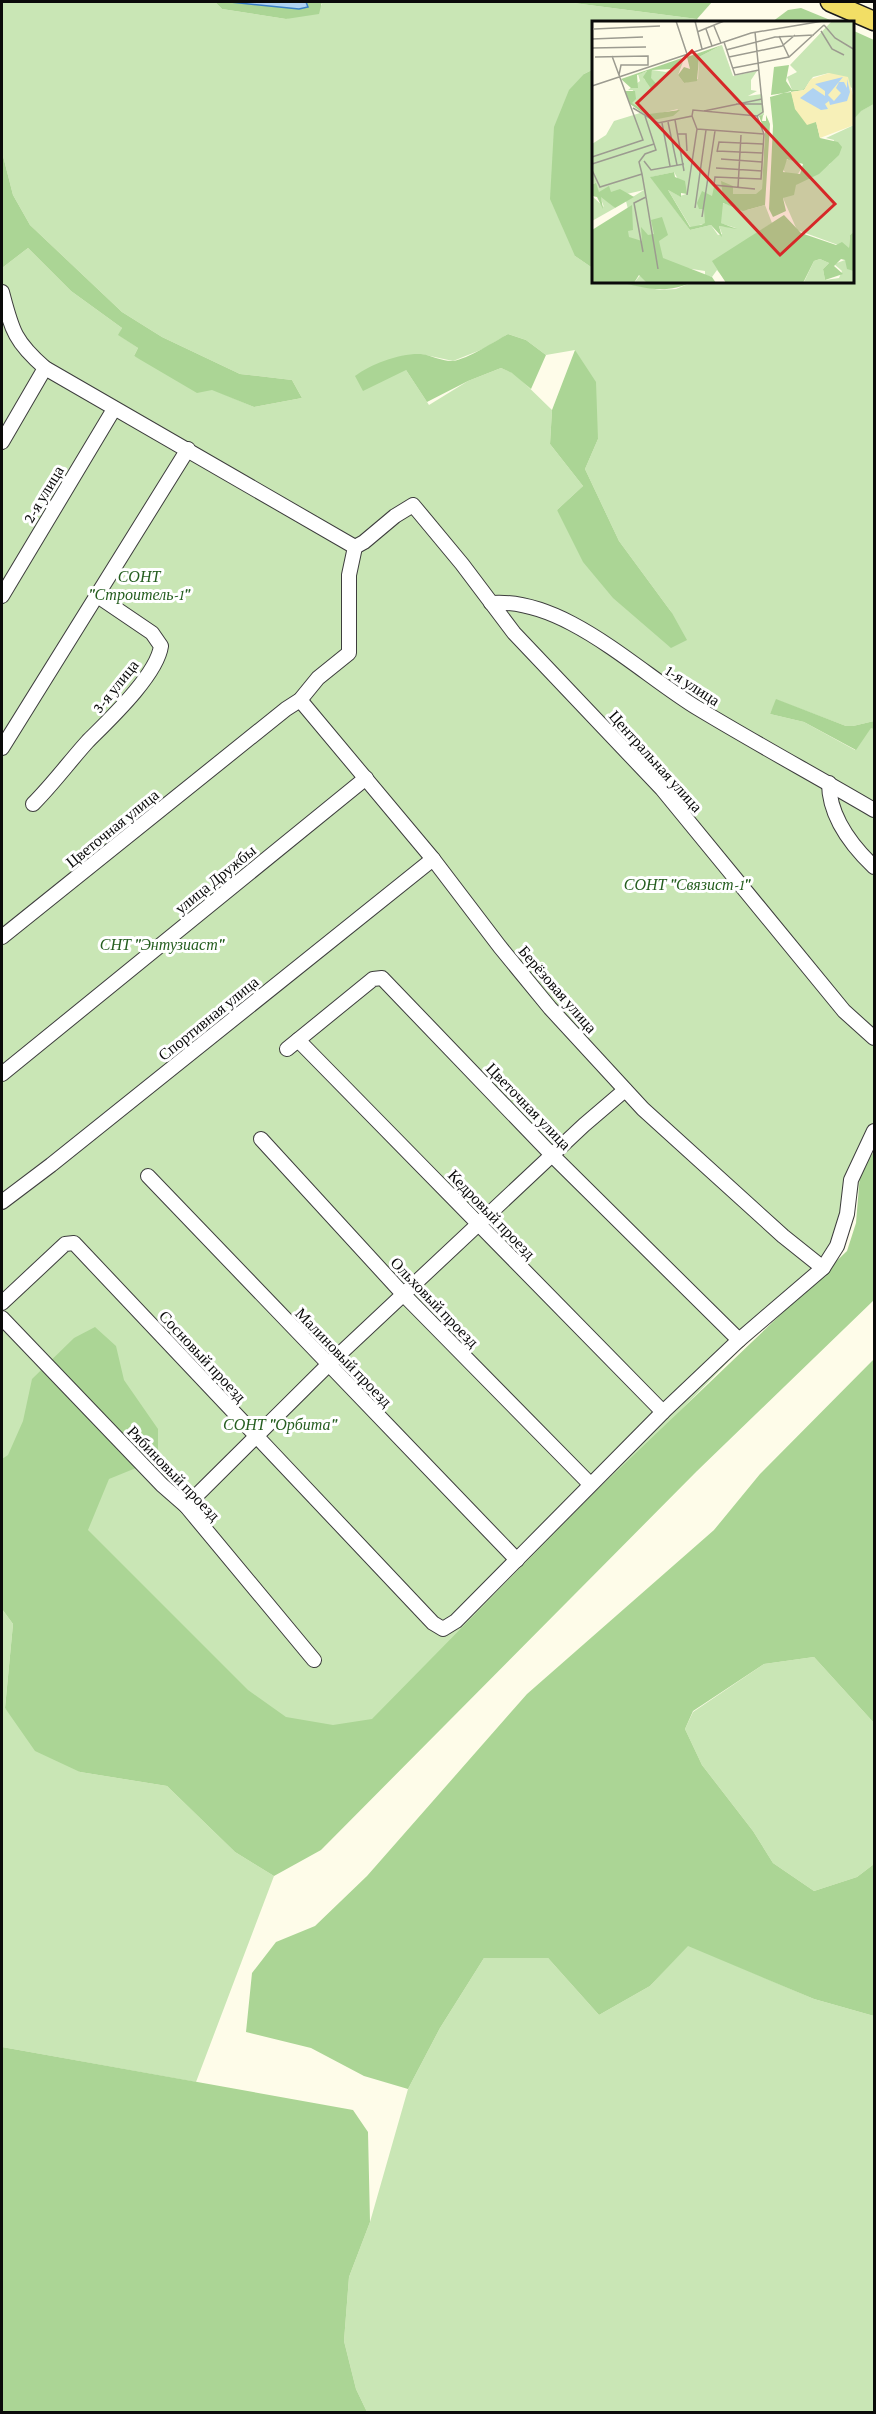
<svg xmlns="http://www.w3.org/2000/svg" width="876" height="2414" viewBox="0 0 876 2414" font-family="'Crimson Pro',serif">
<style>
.green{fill:#c9e6b5;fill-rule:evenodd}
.forest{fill:#abd595}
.water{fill:#b0d3f2;stroke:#3b80c6;stroke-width:1.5}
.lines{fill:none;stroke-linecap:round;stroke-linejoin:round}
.minor-casing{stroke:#3d3d3d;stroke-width:16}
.major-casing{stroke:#1b1b1b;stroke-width:21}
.minor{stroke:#fff;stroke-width:14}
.major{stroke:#f2de65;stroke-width:18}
.labels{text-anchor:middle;stroke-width:6;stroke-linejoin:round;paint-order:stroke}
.street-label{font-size:16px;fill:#0a0a0a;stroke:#fff}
.park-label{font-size:16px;font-style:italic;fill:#255e1f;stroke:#fff}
.inset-road{fill:none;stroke:#9c9b90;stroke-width:1.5}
.view{fill:#d62828;fill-opacity:0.15;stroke:#d62828;stroke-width:3}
.inset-edge{fill:none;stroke:#0a0a0a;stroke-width:3}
</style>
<rect width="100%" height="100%" fill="#fefce9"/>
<!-- green -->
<g class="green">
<path d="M2,2H215L222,9L286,19L322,5V2H566L697,19L702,22H594V69L584,74L575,256L594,269V282H619L660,290L676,289L693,282H854V119L860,111L874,104V721L853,726H846L777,700L770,714L804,722L855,750L871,727L874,729V1142L860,1174L858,1192L819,1268L259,1845L2,1571V268L28,248L71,291L122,328L119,335L138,348L134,356L254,407L302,398L292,380L240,374L162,337L122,312L30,225L13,195L2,152ZM508,334L526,340L546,355L575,350L598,439L585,469L619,541L672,613L557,510L583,486L550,444L552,410L515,374L501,368L468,381L429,405L406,370L405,356L421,354L453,361L483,349Z"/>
<path d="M2,1609L13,1624L5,1708L80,1772L167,1786L235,1852L274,1876L196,2082L2,2047Z"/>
<path d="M814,1657L874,1723V1864L857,1877L814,1891L773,1863L753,1831L702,1765L685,1729L693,1712L764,1664Z"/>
<path d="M688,1945L814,1999L874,2016V2412H367L356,2389L344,2341L349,2277L370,2222L408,2089L440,2028L484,1958H548L599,2015L650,1986Z"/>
</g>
<!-- forest -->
<g class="forest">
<path d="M215,2H322L319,14L286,19L222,9Z"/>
<path d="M566,2H712L697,19Z"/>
<path d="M801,8L835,22H772L788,10Z"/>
<path d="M854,31L874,40V104L861,111L854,119Z"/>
<path d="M594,69V269L575,256L550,199L554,127L569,90L584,74Z"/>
<path d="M2,152L13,195L30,225L122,312L162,337L240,374L292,380L302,398L254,407L212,390L197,393L134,356L138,348L118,335L122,328L71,291L28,248L2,268Z"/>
<path d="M619,282H693C666,294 648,289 619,282Z"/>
<path d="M508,334L526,340L546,355L531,389L512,373L501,368L468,381L427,402L406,370L363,391L355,376C371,364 400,353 421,354C431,355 443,362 453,361C468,359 495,341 508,334Z"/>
<path d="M575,350L596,382L598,439L585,469L619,541L672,613L687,640L671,648L613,598L583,562L557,510L583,486L550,444L552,410Z"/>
<path d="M776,699L846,726H853L874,721V729L871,728L856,750L804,722L770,714Z"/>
<path d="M874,1151V1300L697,1471L321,1850L274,1876L235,1852L167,1786L80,1772L35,1751L5,1708L13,1624L2,1609V1459L8,1455L23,1421L32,1379L74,1338L95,1327L116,1346L124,1380L158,1429V1459L109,1479L88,1530L248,1690L286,1717L333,1725L372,1719L594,1493L847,1251L856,1223L860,1174Z"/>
<path d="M874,1359V1723L814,1657L764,1664L693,1711L685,1729L702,1765L753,1831L773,1863L814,1891L857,1877L874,1864V2016L814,1999L688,1946L650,1986L599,2015L548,1958H484L440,2028L408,2089L364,2076L311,2048L246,2032L252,1973L276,1942L315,1926L367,1876L527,1694L714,1530L760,1474Z"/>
<path d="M2,2047L353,2110L368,2132L370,2222L349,2277L344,2341L356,2389L367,2412H2Z"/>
</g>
<!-- water -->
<path class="water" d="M230,2H306L308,7L299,9Z"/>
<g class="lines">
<defs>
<g id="minor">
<path d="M2,292C12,330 14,341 45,368L355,547L364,542L395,516L413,505L462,564L514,633L662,789L844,1011L874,1038"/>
<path d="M2,442L45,368"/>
<path d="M2,596L114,409"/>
<path d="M491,603C565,597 639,673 699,709C757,744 816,776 874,810"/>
<path d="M300,700L433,859L500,947L550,1008L643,1109L783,1236L823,1268"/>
<path d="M2,748L188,449"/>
<path d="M829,783C829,817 851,845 874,867"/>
<path d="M33,804C53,784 69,762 88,741C109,720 157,675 161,646L152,633L96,595"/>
<path d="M2,937L286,709L300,700L318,678L349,653V575L355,547"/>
<path d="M298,1040L663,1412"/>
<path d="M287,1049L373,979L382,978L552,1155L739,1340"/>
<path d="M2,1074L366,778"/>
<path d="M261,1139L404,1295L590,1484"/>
<path d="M148,1176L517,1560"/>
<path d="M2,1202L51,1165L433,859"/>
<path d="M2,1303L65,1244L74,1243L433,1623L443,1629L456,1621L663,1412L739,1340L823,1268L837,1246L847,1214L851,1180L874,1131"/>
<path d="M2,1318L162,1485L186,1506L314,1660"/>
<path d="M186,1506L328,1365L584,1125L625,1090"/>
</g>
<path id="major" d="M830,2L874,21"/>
</defs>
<!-- minor casing -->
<use href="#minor" class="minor-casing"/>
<!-- major casing -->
<use href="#major" class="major-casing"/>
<!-- minor -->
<use href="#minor" class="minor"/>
<!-- major -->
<use href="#major" class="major"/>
</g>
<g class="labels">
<!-- street labels -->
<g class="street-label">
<text transform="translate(43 494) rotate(-59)" y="6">2-я улица</text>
<text transform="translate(693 685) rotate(33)" y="6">1-я улица</text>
<text transform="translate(115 686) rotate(-51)" y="6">3-я улица</text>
<text transform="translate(656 761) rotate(48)" y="6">Центральная улица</text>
<text transform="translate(112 828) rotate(-39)" y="6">Цветочная улица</text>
<text transform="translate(215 879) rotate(-39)" y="6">улица Дружбы</text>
<text transform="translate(558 989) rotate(49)" y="6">Берёзовая улица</text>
<text transform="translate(208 1018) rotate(-39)" y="6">Спортивная улица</text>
<text transform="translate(529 1106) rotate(46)" y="6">Цветочная улица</text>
<text transform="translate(492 1214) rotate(46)" y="6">Кедровый проезд</text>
<text transform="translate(435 1302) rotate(46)" y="6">Ольховый проезд</text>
<text transform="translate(203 1356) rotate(47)" y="6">Сосновый проезд</text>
<text transform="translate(344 1357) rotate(46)" y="6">Малиновый проезд</text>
<text transform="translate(174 1473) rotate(46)" y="6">Рябиновый проезд</text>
</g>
<!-- park labels -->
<g class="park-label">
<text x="139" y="582">СОНТ<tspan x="139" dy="18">"Строитель-1"</tspan></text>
<text x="687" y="890">СОНТ "Связист-1"</text>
<text x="162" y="950">СНТ "Энтузиаст"</text>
<text x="280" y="1430">СОНТ "Орбита"</text>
</g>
</g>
<!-- overview -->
<g transform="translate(592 21)">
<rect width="262" height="262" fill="#fefce9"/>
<path d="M240,0H262V76L260,67L237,52L221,56L211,69H200L195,56L205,51L198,44ZM130,24L141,55L165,50L159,59V69L165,70L156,75L170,73L172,94L166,96L172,113L170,183L129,180L113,203H107L112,204L99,207L76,169L88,175L94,173L82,151L59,156L98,209L119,204L126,214L130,213L127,205L144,207L128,202L130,182L155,189L173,184L180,202L160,215L132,258L125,249L120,256L113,254V250L86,246L63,262H42L53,248L15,207L41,209L34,180L52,169L13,178L23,187L0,200V175L12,186L3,162L0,163V123L14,114L22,100L48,92L61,96L81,94L86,88L60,94L38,83L41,69H36L48,60L46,53L56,50L52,58L60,64V69L64,62L58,57L60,49L74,51L91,41L86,54L92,62L106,58L107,36ZM262,104L263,211L258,214L257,228L205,209L191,177L203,164L238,143L242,119L234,117ZM191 146a9 9 0 1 1 18 0a9 9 0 1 1-18 0ZM228,238L237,242L231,248L233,259L247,257L250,250L242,243L253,239L262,250V262L211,263L222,240Z" fill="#c9e6b5"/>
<path d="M130,24L107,36L105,60L92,62L86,54L92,46L98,48L95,36ZM90,37L81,48L60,49L59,57L66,64L60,69L51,56L55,50L45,54L46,67H39L29,58ZM197,44L194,60L200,69H211L217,61L212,69L179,74L182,46ZM33,70H43L44,78L40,82L57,93L88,89L81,95L61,99L38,83ZM199,70L204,89L224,100L228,117L246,121L250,126L247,134L227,153L204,164L202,174L191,177L194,190L181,196L177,188L181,105L178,76ZM195,138L211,143L208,153L191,151ZM171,94L170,100H174V94L178,103L173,184L151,190L131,182L129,202L145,208L127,205L130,216L119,204L98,209L58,156L82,151L83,156L93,160L95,173L89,172V176L76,169L98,206L109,204L113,202L112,188H107L105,182L110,170L120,175L122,166L131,176L129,160L141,165V173H164L170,168L173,111L167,95ZM4,162L7,171L17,165L19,171L28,168L42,176L23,187L9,176L11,188L5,176L0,175V163ZM40,184L41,209L36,210L37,216L50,220L49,206L56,214L62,213L59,199L70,196L76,214L67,220L71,237L120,256L124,262H55L47,254L42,262H0V209ZM192,194L209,212L244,224L250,221L257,227L258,214L262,211V250L255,248L253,239L249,238L242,245L251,253L233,259L231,248L237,242L228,238L222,240L211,262H134L120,240Z" fill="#abd595" fill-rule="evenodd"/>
<path d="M237,52L256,56L262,78V104L228,117L224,101L215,104L203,88L199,71L212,69L219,58Z" fill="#f7f0b8"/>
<path d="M251,56L236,74L242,80L249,72L244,67L247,61H252L255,67V58L258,71L255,80L238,84L237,80L233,83L236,88L229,89L208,77L221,67L233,75V70L223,63Z" fill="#b0d3f2"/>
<path class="inset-road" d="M84,0L95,33M103,0L110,28M232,4L243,17L263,29M122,5L129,22M2,8L68,5M114,8L120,25M229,10L240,28L252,34M105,11L132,0M163,11L171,91L165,95M187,15L197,36M0,18L51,16M132,21L143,54L167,49M0,27L54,26M134,29L183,16L222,14M3,36L56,35V44H29L27,54M137,36L190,25L203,14M141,47L197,36L232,4M0,65L159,12L231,0M144,83H170M41,87L66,102L100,95L101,89L165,95M112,90L170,78M83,99L92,150M76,101L85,144M70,102L78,145M105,108L172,113M86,113H94L95,130M125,130L170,132M125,131L127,121L171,123M0,136L51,119L20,35M129,138L170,141M52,140L59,149L92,143M0,143L62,123M124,147L170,150M0,149L8,166L50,153L54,176L42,182L51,231M50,153L47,141L53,133L64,129L53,95M146,166L149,114M163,168L122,164L123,156L169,158L172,113L165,95M95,174L105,108L100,95M54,176L66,248M103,187L114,109M110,196L123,110"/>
<path class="view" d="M100,30L243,183L188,234L45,82Z"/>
<rect width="262" height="262" class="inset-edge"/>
</g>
<!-- border -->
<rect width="876" height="2414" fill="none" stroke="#0a0a0a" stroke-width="6"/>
</svg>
